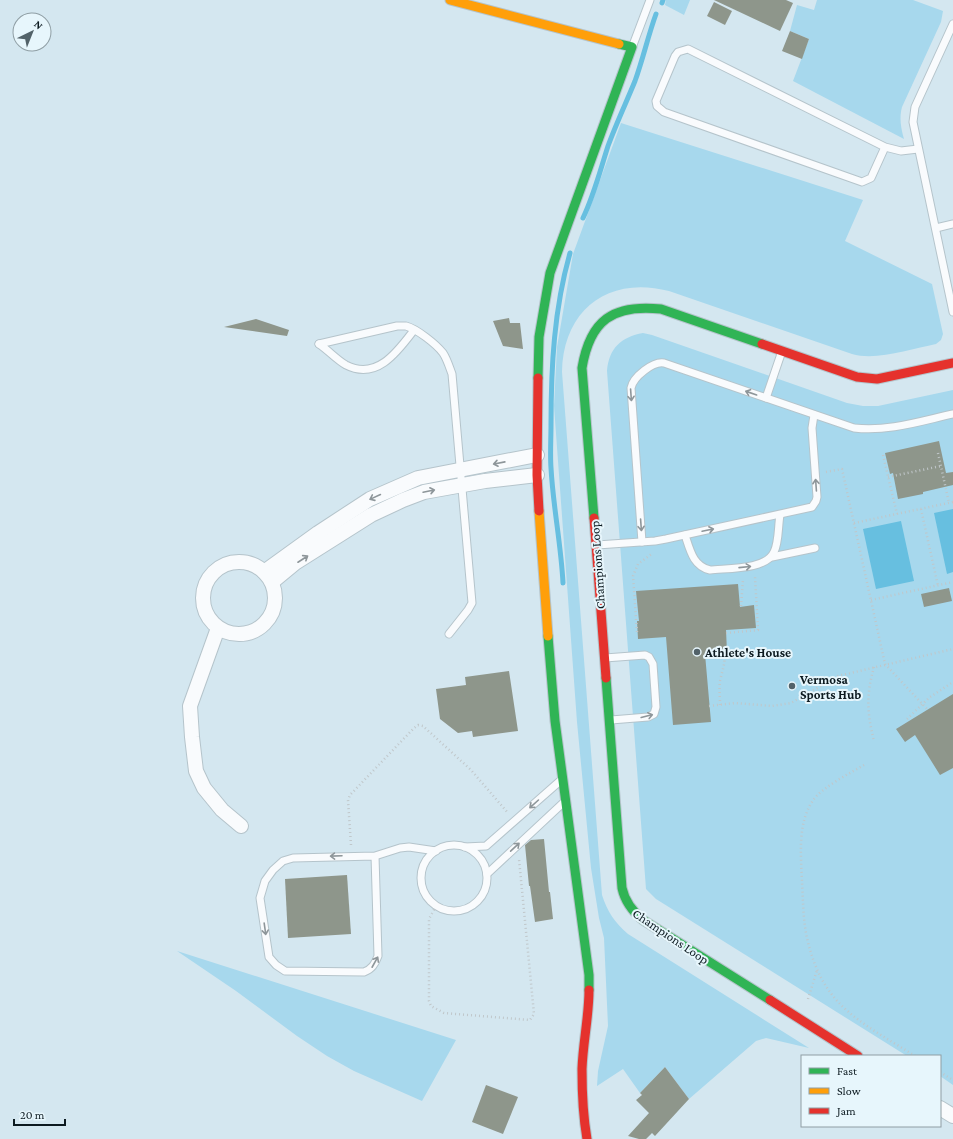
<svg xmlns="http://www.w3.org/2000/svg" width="953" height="1139" viewBox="0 0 953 1139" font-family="'Crimson Pro',serif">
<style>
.green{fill:#a7d8ed}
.water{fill:#67bfe0}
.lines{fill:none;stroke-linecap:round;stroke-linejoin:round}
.stream{stroke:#67bfe0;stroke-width:5}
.building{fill:#8e968b}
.lane-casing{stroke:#b5c4cb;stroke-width:9}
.street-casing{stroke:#b5c4cb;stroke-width:16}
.fast-casing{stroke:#b5c4cb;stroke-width:11}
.slow-casing{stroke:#b5c4cb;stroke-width:11}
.jam-casing{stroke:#b5c4cb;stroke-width:11}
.path{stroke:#c0c7ca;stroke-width:2.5;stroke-dasharray:1 3;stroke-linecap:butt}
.lane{stroke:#f9fbfd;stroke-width:7}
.street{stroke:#f9fbfd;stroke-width:14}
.fast{stroke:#30b455;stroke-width:9}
.slow{stroke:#ff9f0a;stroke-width:9}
.jam{stroke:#e5322d;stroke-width:9}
.oneway{stroke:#8e969a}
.poi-dot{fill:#526269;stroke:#e7f6fc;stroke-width:1.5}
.labels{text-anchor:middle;stroke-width:4;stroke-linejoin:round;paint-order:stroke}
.street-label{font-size:13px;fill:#0c1a20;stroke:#e7f6fc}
.poi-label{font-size:13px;font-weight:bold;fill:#0c1a20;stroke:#e7f6fc;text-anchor:start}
</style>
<rect width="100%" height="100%" fill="#d4e7f0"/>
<!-- green -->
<g class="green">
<path d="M666,0H690L684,15L665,5Z"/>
<path d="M817,0H913L943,11L941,22L902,107C899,118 901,128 904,139L793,81L809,39L790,31L797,5L814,10Z"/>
<path d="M621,123L863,200L845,241L932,284L943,334L941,340L936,344C911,349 876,361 852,354L669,291C608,275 563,310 562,372L602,895C607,911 615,923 628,934L809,1048L766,1038L756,1041L689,1099L665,1067L640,1093L623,1069L597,1086L598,1071L608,1026L604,938L599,918L591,868L577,722L554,406L557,347L573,254Z"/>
<path d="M643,333L652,335L847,403L863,406H878L953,390V1085L940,1076V1056H907L656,899L646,889L607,371C609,348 621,337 643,333Z"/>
<path d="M177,951L456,1040L422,1101L354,1071L327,1056L297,1036L236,991Z"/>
</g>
<!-- water -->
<g class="water">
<path d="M953,509V572L947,574L934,513Z"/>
<path d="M901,521L914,581L876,589L863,529Z"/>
</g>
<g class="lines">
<!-- stream -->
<g class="stream">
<path d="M662,3L663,0"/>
<path d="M583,218C594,195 600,171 608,146C616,124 626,103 635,81C643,59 648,36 656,14"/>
<path d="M563,583C561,544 553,506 551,468C550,454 551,439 551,425C551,367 554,309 570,253"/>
</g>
</g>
<!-- building -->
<g class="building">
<path d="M714,0H786L793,3L780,31Z"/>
<path d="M714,2L732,11L725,25L707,16Z"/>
<path d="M790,31L809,39L802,59L782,51Z"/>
<path d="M509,318L510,323H520L523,349L503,346L493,321Z"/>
<path d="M256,319L289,330L287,336L224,327Z"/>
<path d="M939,441L946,473L953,472V485L923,492V494L898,499L893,473L890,474L885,453Z"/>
<path d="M738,584L740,607L754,605L756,628L726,630L727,652L705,654L711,722L673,725L666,637L638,639L637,621H639L636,591Z"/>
<path d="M949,588L952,601L924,607L921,594Z"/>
<path d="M509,671L518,731L473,737L472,731L458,733L440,719L436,689L466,685L465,677Z"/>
<path d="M953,694V768L940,775L915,735L905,742L896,729Z"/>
<path d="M544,839L549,892H550L553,919L535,922L530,886H529L525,845L531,840Z"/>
<path d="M347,875L351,934L288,938L285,879Z"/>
<path d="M665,1067L689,1099L655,1136L652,1133L646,1139H639L628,1136L649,1113L636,1100L642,1095L640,1093Z"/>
<path d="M486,1085L518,1097L503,1134L472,1122Z"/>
</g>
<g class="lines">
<defs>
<g id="lane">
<path d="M953,24L915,107L913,122L953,312"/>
<path d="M633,45L650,0"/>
<path d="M885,147L871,178L862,182L664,112L657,106L656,101L675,56L678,52L688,49L885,147L901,151L918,149"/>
<path d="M936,228L953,224"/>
<path d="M319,344L397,326C400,326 403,326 406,326C417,329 436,344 443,353C447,359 449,366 452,374L472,603L468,610L449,634"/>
<path d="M319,344C328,350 337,360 346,365C377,381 398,351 414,330"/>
<path d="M766,398L782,351"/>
<path d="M685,535C690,550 693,566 710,570C728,568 766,570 774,552C779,542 778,526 780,515"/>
<path d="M642,542L631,388C633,377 653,361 664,363L854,428C888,432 921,421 953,414"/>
<path d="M597,545L655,541L666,539L812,507L816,501L817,497L812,428L814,415"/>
<path d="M772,557L815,548"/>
<path d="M605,658L645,655L649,657L653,664L656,707L654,714L648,717L611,720"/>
<circle cx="454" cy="878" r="33"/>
<path d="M465,847L486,846L560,781"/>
<path d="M375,856L378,956C375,964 372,969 364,972L285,971L276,965L269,957L260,898L265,881L273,870L283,861L293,858L375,856L400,848L409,847L436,851"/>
<path d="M487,874L563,803"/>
</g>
<g id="street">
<circle cx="239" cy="598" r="36"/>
<path d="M264,572L318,533L370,499L418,478L537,455"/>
<path d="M272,582L295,563L371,515L403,500L424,492L485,481L537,475"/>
<path d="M218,628L190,706L192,737L196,771L204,788L222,810L241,826"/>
<path d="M940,1108L953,1116"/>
</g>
<g id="fast">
<path d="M538,378L539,337L550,273L632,47L619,44"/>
<path d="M594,518L582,368C590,320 613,304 661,309L762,344"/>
<path d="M548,636L555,721L589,975V990"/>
<path d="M606,678L622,888C625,902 632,911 643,920L770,1000"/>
</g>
<g id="slow">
<path d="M450,0L619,44"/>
<path d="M539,511L548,636"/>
</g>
<g id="jam">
<path d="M762,344L857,377L877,379L953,363"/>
<path d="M538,378L537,475L539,511"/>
<path d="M594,518L606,678"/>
<path d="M770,1000L858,1056"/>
<path d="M587,1139C583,1116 582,1092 582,1069C583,1042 589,1016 589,990"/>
</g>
</defs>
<!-- lane casing -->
<use href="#lane" class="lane-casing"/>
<!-- street casing -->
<use href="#street" class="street-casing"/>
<!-- fast casing -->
<use href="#fast" class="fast-casing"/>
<!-- slow casing -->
<use href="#slow" class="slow-casing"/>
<!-- jam casing -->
<use href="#jam" class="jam-casing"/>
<!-- path -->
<g class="path">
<path d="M938,453L949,503"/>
<path d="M883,455L897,514"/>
<path d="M826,472L842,469L885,664L927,709"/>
<path d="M888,477L941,466"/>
<path d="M921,509L938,586"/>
<path d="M854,523L953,502"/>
<path d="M871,600L953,582"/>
<path d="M741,606L743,579"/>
<path d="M637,632L633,576L638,564L653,553"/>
<path d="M726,633L758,630L755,577"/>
<path d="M874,667C866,695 867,713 874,741"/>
<path d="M720,705C720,697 719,689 720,681C722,671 726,663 724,652"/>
<path d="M709,706L735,703L772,706L791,703L838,676L953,649"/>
<path d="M907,719L930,697L953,682"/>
<path d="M864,765C850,773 823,787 814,799C797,822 801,855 802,882C803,899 803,916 806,933C810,954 818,976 830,992C849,1019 887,1038 915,1056"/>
<path d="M351,845L348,800L350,795L414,728L418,725L423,726L471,770L508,813"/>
<path d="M436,906L429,919V1001L431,1006L444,1013L530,1020L534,1014L519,859"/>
<path d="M808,999L817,970"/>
<path d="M940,1072L953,1080"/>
</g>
<!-- lane -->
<use href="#lane" class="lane"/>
<!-- street -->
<use href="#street" class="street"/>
<!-- fast -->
<use href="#fast" class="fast"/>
<!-- slow -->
<use href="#slow" class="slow"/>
<!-- jam -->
<use href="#jam" class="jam"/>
</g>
<!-- one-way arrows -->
<defs><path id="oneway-shaft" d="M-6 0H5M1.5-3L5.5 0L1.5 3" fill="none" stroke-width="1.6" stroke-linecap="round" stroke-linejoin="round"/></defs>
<g class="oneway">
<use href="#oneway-shaft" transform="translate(751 393) rotate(-161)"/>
<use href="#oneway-shaft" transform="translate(631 395) rotate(86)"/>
<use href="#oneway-shaft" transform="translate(499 463) rotate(169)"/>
<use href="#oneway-shaft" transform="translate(816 485) rotate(-94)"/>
<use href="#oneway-shaft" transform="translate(429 491) rotate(-12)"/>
<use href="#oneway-shaft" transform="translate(375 497) rotate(155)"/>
<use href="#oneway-shaft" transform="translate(641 525) rotate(86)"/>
<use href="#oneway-shaft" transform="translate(708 530) rotate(-12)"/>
<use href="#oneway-shaft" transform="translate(303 559) rotate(-33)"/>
<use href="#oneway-shaft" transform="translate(745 567) rotate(-6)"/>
<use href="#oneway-shaft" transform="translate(647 716) rotate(-14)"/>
<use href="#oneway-shaft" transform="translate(534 804) rotate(138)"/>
<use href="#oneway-shaft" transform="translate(515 847) rotate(-43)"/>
<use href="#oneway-shaft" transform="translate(336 856) rotate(178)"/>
<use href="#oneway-shaft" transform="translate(265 929) rotate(82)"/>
<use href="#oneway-shaft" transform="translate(375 962) rotate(-61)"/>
</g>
<!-- markers -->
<g class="poi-dot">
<circle cx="697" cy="652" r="4"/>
<circle cx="792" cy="686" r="4"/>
</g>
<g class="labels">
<!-- street labels -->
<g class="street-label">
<text transform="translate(597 565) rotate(-94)" y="5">Champions Loop</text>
<text transform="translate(671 936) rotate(34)" y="5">Champions Loop</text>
</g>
<!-- poi labels -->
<g class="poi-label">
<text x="705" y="657">Athlete's House</text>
<text x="800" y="684">Vermosa<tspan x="800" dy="15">Sports Hub</tspan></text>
</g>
</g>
<!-- legend -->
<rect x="801" y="1055" width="140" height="72" fill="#e7f6fc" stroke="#8f9ea4"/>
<rect x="809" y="1068" width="20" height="6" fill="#30b455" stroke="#8f9ea4"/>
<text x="837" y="1075" font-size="12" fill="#0c1a20">Fast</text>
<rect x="809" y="1088" width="20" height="6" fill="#ff9f0a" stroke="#8f9ea4"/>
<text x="837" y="1095" font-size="12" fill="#0c1a20">Slow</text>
<rect x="809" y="1108" width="20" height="6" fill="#e5322d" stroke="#8f9ea4"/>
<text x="837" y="1115" font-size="12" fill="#0c1a20">Jam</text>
<!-- north arrow -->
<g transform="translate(32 32) rotate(43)"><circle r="19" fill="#e7f6fc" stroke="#8f9ea4"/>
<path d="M0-3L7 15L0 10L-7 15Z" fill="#526269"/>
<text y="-6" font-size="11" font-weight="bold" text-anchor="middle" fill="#0c1a20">N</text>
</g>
<!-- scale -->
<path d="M14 1119v6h51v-6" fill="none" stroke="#0c1a20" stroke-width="2"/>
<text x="20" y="1119" font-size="12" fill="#0c1a20" stroke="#e7f6fc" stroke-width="3" paint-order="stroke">20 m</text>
</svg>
